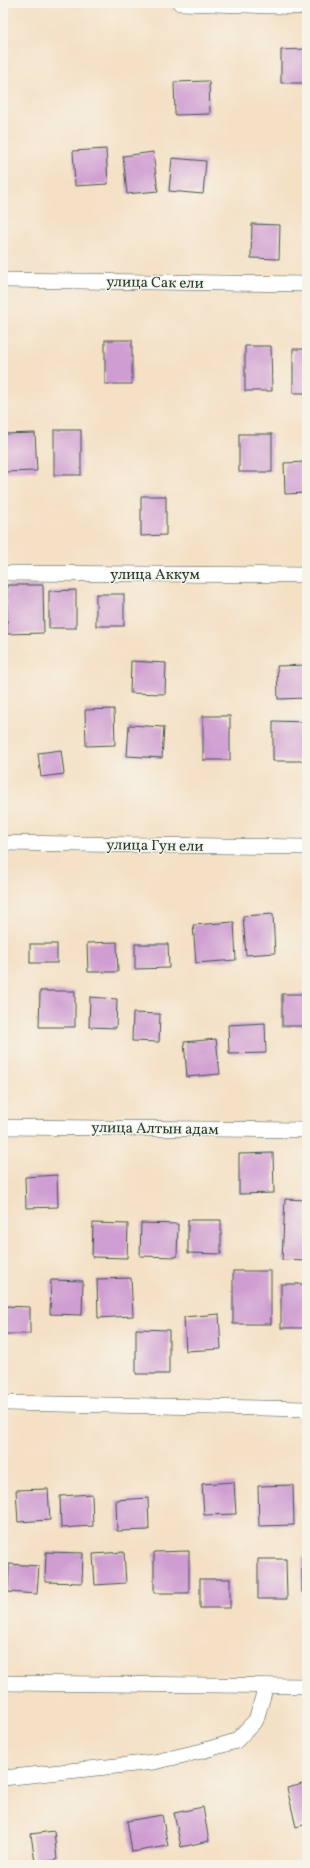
<svg xmlns="http://www.w3.org/2000/svg" width="310" height="1868" viewBox="0 0 310 1868" font-family="Vollkorn,serif">
<style>
.building{fill:#cf9dd2}
.lines{fill:none;stroke-linecap:round;stroke-linejoin:round}
.street-casing{stroke:#3f554a;stroke-width:16}
.street{stroke:#fff;stroke-width:15}
.labels{text-anchor:middle;stroke-width:3;stroke-linejoin:round;paint-order:stroke}
.street-label{font-size:15px;fill:#1f3d34;stroke:#f7f3e8}
</style>
<rect width="100%" height="100%" fill="#f7f3e8"/>
<filter id="ink" filterUnits="userSpaceOnUse"><feTurbulence type="fractalNoise" baseFrequency=".025" numOctaves="2"/><feDisplacementMap in="SourceGraphic" scale="8" xChannelSelector="R" yChannelSelector="G"/><feConvolveMatrix kernelMatrix="1 2 1 2 8 2 1 2 1" color-interpolation-filters="sRGB"/></filter>
<filter id="wash" filterUnits="userSpaceOnUse"><feTurbulence type="fractalNoise" baseFrequency=".012" numOctaves="4" result="noise"/><feDisplacementMap in="SourceGraphic" scale="16" xChannelSelector="R" yChannelSelector="G"/><feGaussianBlur stdDeviation="0.9" result="paint"/><feColorMatrix in="noise" values="0 0 0 0 0 0 0 0 0 0 0 0 0 0 0 0 0 1.4 0 .05"/><feComposite in="paint" operator="in"/></filter>
<g filter="url(#wash)">
<rect width="100%" height="100%" fill="#f4e0c5"/>
<g id="blocks">
<!-- building -->
<g class="building">
<path d="M305,49V83H281V50Z"/>
<path d="M209,81L210,114L175,115L174,82Z"/>
<path d="M106,149L108,184L75,186L73,151Z"/>
<path d="M153,152L158,191L127,194L123,156Z"/>
<path d="M172,158L206,161L203,194L169,191Z"/>
<path d="M252,224L280,225L279,259L251,258Z"/>
<rect x="105" y="340" width="27" height="44"/>
<path d="M245,346H271L272,391H245Z"/>
<rect x="293" y="349" width="14" height="44"/>
<rect x="54" y="430" width="27" height="45"/>
<path d="M35,433L37,471L3,472V434Z"/>
<rect x="239" y="434" width="33" height="38"/>
<path d="M307,462V493L285,494L284,463Z"/>
<path d="M141,496H166V535L141,536Z"/>
<path d="M7,585H43L44,633L7,634Z"/>
<path d="M76,590V628H49V591Z"/>
<rect x="96" y="594" width="28" height="32"/>
<path d="M131,661L166,663L165,694L130,693Z"/>
<path d="M307,665V698L278,699L277,666Z"/>
<path d="M114,709L115,745L86,746L85,710Z"/>
<rect x="203" y="716" width="27" height="44"/>
<path d="M273,721L307,722V761H273Z"/>
<path d="M129,725L164,727L162,758L127,756Z"/>
<path d="M61,750L64,774L41,777L38,753Z"/>
<path d="M273,914L275,953L246,955L243,916Z"/>
<path d="M234,922L236,960L196,963L193,925Z"/>
<path d="M117,942L118,972H88L87,943Z"/>
<rect x="30" y="944" width="27" height="19"/>
<path d="M135,944H168L169,968L135,969Z"/>
<path d="M40,991H75V1027H39Z"/>
<rect x="282" y="994" width="25" height="32"/>
<path d="M90,997L117,999L116,1028L89,1027Z"/>
<path d="M133,1013L160,1014L159,1042L132,1041Z"/>
<path d="M265,1023L266,1053L229,1054L228,1025Z"/>
<path d="M216,1039L220,1074L187,1077L184,1042Z"/>
<path d="M273,1153L274,1193L239,1194V1154Z"/>
<path d="M57,1175L58,1207L26,1208L25,1177Z"/>
<path d="M285,1199L307,1200V1261L282,1260Z"/>
<path d="M188,1220H221V1254L188,1253Z"/>
<path d="M93,1223L128,1224L127,1258L92,1257Z"/>
<path d="M141,1223L178,1224L177,1257L140,1256Z"/>
<rect x="233" y="1271" width="38" height="53"/>
<path d="M131,1278L133,1316L98,1318L97,1279Z"/>
<path d="M51,1280L83,1281L82,1315L50,1314Z"/>
<rect x="281" y="1284" width="26" height="44"/>
<path d="M3,1306L30,1307V1334H3Z"/>
<path d="M219,1314L221,1349L186,1351L184,1317Z"/>
<path d="M136,1329L169,1330V1374H136Z"/>
<path d="M234,1482L236,1514L204,1515L202,1484Z"/>
<path d="M293,1485L294,1525L259,1526L258,1486Z"/>
<path d="M48,1489L50,1520L18,1522L16,1490Z"/>
<path d="M92,1494L93,1526L61,1528L60,1496Z"/>
<path d="M148,1498L149,1530L117,1531L116,1500Z"/>
<path d="M189,1551V1593H154V1552Z"/>
<path d="M46,1552L83,1553L82,1583L45,1582Z"/>
<path d="M124,1552L126,1583L95,1585L93,1554Z"/>
<rect x="302" y="1557" width="5" height="35"/>
<path d="M258,1559H286L287,1599H258Z"/>
<path d="M9,1564L39,1566L37,1594L8,1592Z"/>
<rect x="200" y="1579" width="30" height="29"/>
<path d="M307,1783V1824L296,1827L287,1788Z"/>
<path d="M203,1807L209,1841L181,1847L174,1813Z"/>
<path d="M162,1815L168,1846L132,1852L127,1821Z"/>
<path d="M54,1831L57,1860L35,1863L31,1834Z"/>
</g>
</g>
</g>
<g filter="url(#ink)">
<use href="#blocks" fill-opacity="0" stroke="#3f554a" stroke-width="1"/>
<g class="lines">
<defs>
<g id="street">
<path d="M180,3L307,7"/>
<path d="M3,280L307,284"/>
<path d="M3,573L307,575"/>
<path d="M3,843L307,847"/>
<path d="M3,1127L307,1130"/>
<path d="M3,1403L307,1409"/>
<path d="M3,1683L307,1686"/>
<path d="M3,1778L154,1762L202,1751L236,1741L256,1720L266,1686"/>
</g>
</defs>
<!-- street casing -->
<use href="#street" class="street-casing"/>
<!-- street -->
<use href="#street" class="street"/>
</g>
</g>
<g class="labels">
<!-- street labels -->
<g class="street-label">
<text transform="translate(155 282) rotate(1)" y="5">улица Сак ели</text>
<text x="155" y="579">улица Аккум</text>
<text transform="translate(155 845) rotate(1)" y="5">улица Гун ели</text>
<text transform="translate(155 1128) rotate(1)" y="5">улица Алтын адам</text>
</g>
</g>
<!-- margin -->
<rect width="310" height="1868" fill="none" stroke="#f7f3e8" stroke-width="16"/>
</svg>
